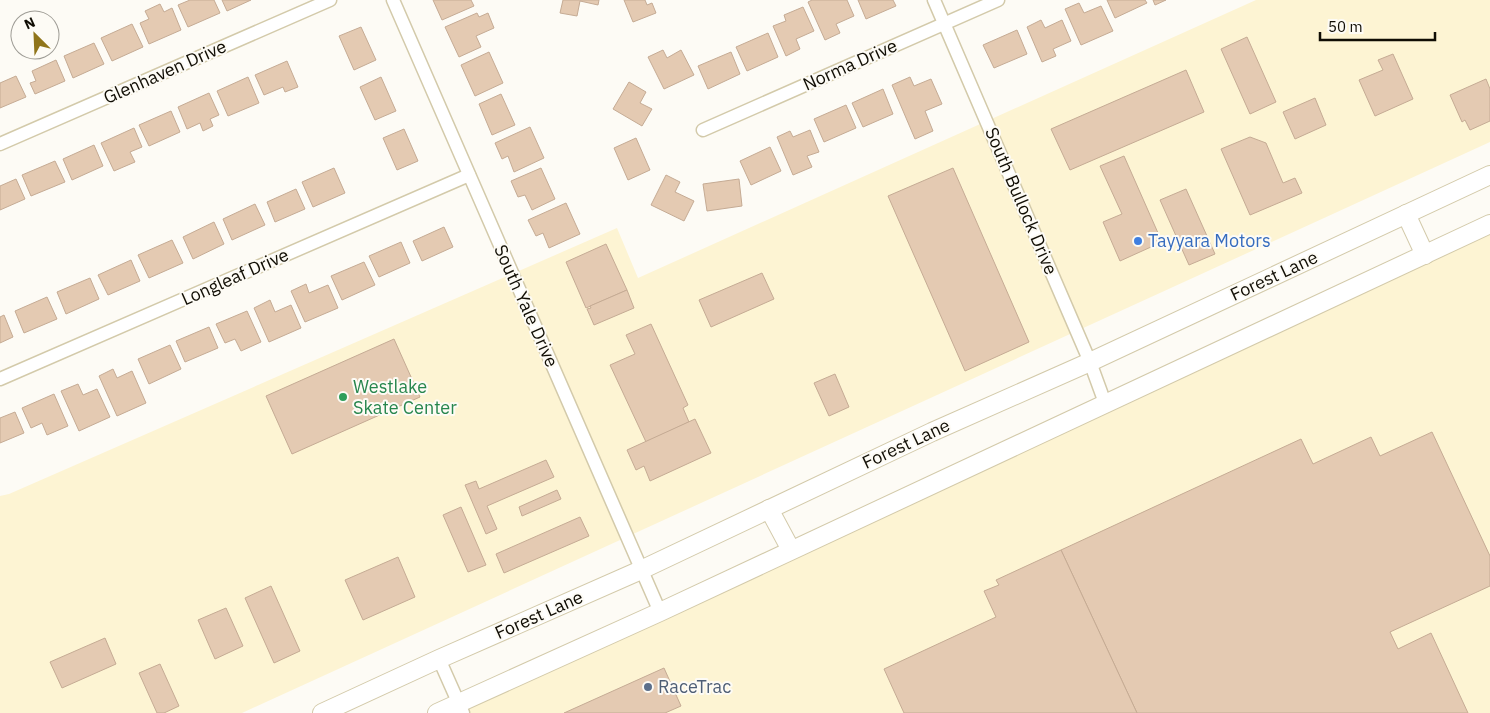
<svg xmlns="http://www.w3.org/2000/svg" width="1490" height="713" viewBox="0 0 1490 713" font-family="'IBM Plex Sans',sans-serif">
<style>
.built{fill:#fdf4d3}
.building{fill:#e4cab2;stroke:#c5ab94}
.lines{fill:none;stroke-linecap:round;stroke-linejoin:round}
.minor-casing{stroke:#d3caaa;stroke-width:15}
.secondary-casing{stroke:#d3caaa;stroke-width:20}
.minor{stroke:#fff;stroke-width:12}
.secondary{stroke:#fff;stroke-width:18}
.shop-dot{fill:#3f7fe0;stroke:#fdfbf5;stroke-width:2}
.leisure-dot{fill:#2e9e5b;stroke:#fdfbf5;stroke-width:2}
.service-dot{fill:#5c6f8a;stroke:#fdfbf5;stroke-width:2}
.labels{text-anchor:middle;stroke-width:4;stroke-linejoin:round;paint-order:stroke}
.street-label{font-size:18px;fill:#100d04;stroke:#fdfbf5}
.shop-label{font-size:18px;fill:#366cbe;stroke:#fdfbf5;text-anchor:start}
.leisure-label{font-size:18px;fill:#27864d;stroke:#fdfbf5;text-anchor:start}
.service-label{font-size:18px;fill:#4e5e75;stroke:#fdfbf5;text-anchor:start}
</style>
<rect width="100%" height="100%" fill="#fdfbf5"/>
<!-- built -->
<g class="built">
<path d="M1256,0H1490V142L242,713H0V496L9,494L617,228L638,278Z"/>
<path d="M1490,228V713H430Z"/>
</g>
<!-- building -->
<g class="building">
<path d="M190,0H214L220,13L188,27L178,5Z"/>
<path d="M222,0H251L227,11Z"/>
<path d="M433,0H471L474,6L442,20Z"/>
<path d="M563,0H599L598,5L580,1L577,16L560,13Z"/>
<path d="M624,0H645L647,5L652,3L656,13L633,22Z"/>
<path d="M812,0H847L854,16L836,24L840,33L825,40L808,2Z"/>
<path d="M858,0H893L896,6L866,19Z"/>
<path d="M1107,0H1145L1147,3L1115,18Z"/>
<path d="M1153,0H1166L1155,5Z"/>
<path d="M1079,3L1084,13L1101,6L1113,31L1081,45L1065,9Z"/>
<path d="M160,4L164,12L172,8L181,30L149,44L140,23L149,19L145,11Z"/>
<path d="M803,7L814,31L796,39L800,49L786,56L773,26L786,21L784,15Z"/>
<path d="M477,13L479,17L488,13L494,28L476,36L481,47L459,57L445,27Z"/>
<path d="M1041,20L1045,28L1062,20L1071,41L1053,49L1056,56L1042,62L1027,27Z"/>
<path d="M132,24L143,47L112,61L101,38Z"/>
<path d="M361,27L376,60L354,70L339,36Z"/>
<path d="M1017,30L1027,54L994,68L983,45Z"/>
<path d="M768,33L778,57L747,71L736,47Z"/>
<path d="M1247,37L1276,102L1250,114L1221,49Z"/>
<path d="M94,43L104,64L73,78L64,56Z"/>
<path d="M663,50L667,58L681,50L694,75L664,89L648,57Z"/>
<path d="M489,52L503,83L475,96L461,65Z"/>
<path d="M731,52L740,74L708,89L698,66Z"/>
<path d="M1393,54L1413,99L1375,116L1359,80L1383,70L1378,60Z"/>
<path d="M56,60L65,81L35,94L30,83L36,81L32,71Z"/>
<path d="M287,61L298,87L285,92L283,87L264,95L255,75Z"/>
<path d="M1186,70L1204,112L1070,170L1051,129Z"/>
<path d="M16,76L26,97L0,108V83Z"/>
<path d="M248,77L259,103L228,116L217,91Z"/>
<path d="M381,77L396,111L375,120L360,87Z"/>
<path d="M910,77L914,86L931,79L942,104L925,111L933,131L915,139L892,85Z"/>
<path d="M1486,79L1490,89V121L1470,130L1465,120L1462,122L1450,95Z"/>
<path d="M629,82L646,92L640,103L652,109L642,126L613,109Z"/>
<path d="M883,89L893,114L863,127L852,103Z"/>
<path d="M209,93L219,115L210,119L213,126L203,131L200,123L187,129L178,107Z"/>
<path d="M501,94L515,125L492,135L479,104Z"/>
<path d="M1315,98L1326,125L1295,139L1283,112Z"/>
<path d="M846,105L856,128L824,142L814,119Z"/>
<path d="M171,111L180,132L149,146L139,125Z"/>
<path d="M530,127L544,158L514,172L508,156L502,159L495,143Z"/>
<path d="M134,128L142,147L130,152L135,162L114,171L101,143Z"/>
<path d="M404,129L418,161L397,170L383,138Z"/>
<path d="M810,130L819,152L807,156L812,167L793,175L777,137L790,131L793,137Z"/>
<path d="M1250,137L1266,143L1283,183L1295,178L1302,193L1250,215L1221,149Z"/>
<path d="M636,138L650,170L628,180L614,148Z"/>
<path d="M94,145L103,166L72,180L63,159Z"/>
<path d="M770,147L781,171L751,185L740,161Z"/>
<path d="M1124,156L1162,242L1120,261L1103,222L1122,214L1100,166Z"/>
<path d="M55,161L65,182L31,196L22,175Z"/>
<path d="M334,168L345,193L313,207L302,182Z"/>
<path d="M541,168L555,199L532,210L525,195L518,197L511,181Z"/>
<path d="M953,168L1029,342L965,371L888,196Z"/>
<path d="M666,175L680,182L675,192L694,201L684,221L651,205Z"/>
<path d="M16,179L25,199L0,210V186Z"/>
<path d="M739,179L742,206L707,211L703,184Z"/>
<path d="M296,189L305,209L275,222L267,202Z"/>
<path d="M1186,189L1215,254L1189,265L1160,200Z"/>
<path d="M566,203L580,234L549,248L543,233L536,236L528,220Z"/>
<path d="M255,204L265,225L232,240L223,219Z"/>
<path d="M214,222L224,244L193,259L183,237Z"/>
<path d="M444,227L453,247L422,261L413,241Z"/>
<path d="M172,240L183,263L149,278L138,255Z"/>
<path d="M401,242L410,263L379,277L369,256Z"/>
<path d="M606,244L627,290L586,308L566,262Z"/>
<path d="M131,260L140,281L108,295L98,275Z"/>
<path d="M364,262L375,285L342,300L331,276Z"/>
<path d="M762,273L774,299L711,327L699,300Z"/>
<path d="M90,278L99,299L66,314L57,292Z"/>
<path d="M306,284L309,293L328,285L338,308L305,322L291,291Z"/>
<path d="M627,290L634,308L594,325L587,309L591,308L590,306Z"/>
<path d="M47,297L57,319L24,333L15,311Z"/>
<path d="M270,300L275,312L291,305L301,328L269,342L254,308Z"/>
<path d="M247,311L261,342L241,351L235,339L225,343L216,324Z"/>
<path d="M4,315L13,337L0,343V317Z"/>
<path d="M651,324L688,405L683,408L689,422L646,442L610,365L635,354L626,335Z"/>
<path d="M209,327L218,348L185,362L176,341Z"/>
<path d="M394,339L420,397L292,454L266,396Z"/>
<path d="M170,345L181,369L149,384L138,359Z"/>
<path d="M113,369L117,378L132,371L146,403L117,416L99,376Z"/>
<path d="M835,374L849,407L829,416L814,383Z"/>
<path d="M78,384L83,395L97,389L110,417L79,431L61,391Z"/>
<path d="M54,394L68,426L47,435L42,423L31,428L22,408Z"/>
<path d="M15,412L24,433L0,443V418Z"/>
<path d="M695,419L711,453L650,481L644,466L636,470L627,450Z"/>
<path d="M1432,432L1490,556V586L1390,632L1398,649L1431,633L1468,713H1137L1061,550L1301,439L1313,464L1371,437L1380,456Z"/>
<path d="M546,460L554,477L487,506L497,529L486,534L465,485L476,481L479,489Z"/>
<path d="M557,490L561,499L522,516L519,507Z"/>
<path d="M461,507L486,565L468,572L443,515Z"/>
<path d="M580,517L589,536L504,573L496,554Z"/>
<path d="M1061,550L1137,713H904L884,669L996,617L984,591L999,585L996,580Z"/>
<path d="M398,557L415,597L363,620L345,580Z"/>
<path d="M271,586L300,651L274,663L245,598Z"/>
<path d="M226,608L243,646L215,659L198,620Z"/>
<path d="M105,638L116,664L62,688L50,662Z"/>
<path d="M160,664L179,706L164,713H157L139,673Z"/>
<path d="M664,668L681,706L665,713H564Z"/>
</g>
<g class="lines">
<defs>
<g id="minor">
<path d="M393,0L660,612"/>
<path d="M934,0L1090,362L1105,403"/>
<path d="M703,130L998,0"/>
<path d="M0,144L330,0"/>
<path d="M0,379L469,175"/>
<path d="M439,659L463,713"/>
</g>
<g id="secondary">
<path d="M1406,214L1425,255"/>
<path d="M769,509L791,550"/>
<path d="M322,713L439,659L641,570L932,432L1090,362L1490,175"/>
<path d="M437,713L660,612L1490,224"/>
</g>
</defs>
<!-- minor casing -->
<use href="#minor" class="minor-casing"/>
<!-- secondary casing -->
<use href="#secondary" class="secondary-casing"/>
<!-- minor -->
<use href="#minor" class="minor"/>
<!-- secondary -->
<use href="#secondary" class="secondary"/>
</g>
<!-- markers -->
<circle class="shop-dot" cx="1138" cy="241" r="5"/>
<circle class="leisure-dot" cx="343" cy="397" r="5"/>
<circle class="service-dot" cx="648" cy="687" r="5"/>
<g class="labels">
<!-- street labels -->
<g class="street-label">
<text transform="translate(850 65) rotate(-24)" y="6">Norma Drive</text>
<text transform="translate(165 72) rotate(-24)" y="6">Glenhaven Drive</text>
<text transform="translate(1021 201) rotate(67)" y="6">South Bullock Drive</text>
<text transform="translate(1274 276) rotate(-25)" y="6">Forest Lane</text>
<text transform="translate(235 277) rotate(-24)" y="6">Longleaf Drive</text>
<text transform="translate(526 306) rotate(66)" y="6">South Yale Drive</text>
<text transform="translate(906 444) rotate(-25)" y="6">Forest Lane</text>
<text transform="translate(539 615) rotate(-24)" y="6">Forest Lane</text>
</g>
<!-- shop labels -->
<g class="shop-label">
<text x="1148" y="247">Tayyara Motors</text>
</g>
<!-- leisure labels -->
<g class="leisure-label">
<text x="353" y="393">Westlake<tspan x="353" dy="21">Skate Center</tspan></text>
</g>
<!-- service labels -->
<g class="service-label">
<text x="658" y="693">RaceTrac</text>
</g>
</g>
<!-- north arrow -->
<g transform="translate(35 35) rotate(336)"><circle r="24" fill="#fdfbf5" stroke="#9e9c95"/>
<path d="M0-4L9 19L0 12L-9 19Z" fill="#90751a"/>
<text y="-8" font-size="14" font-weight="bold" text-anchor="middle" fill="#100d04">N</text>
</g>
<!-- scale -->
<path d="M1320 32v8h115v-8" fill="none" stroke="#100d04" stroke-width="2.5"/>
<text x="1328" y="32" font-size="15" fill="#100d04" stroke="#fdfbf5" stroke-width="4" paint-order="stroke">50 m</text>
</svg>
